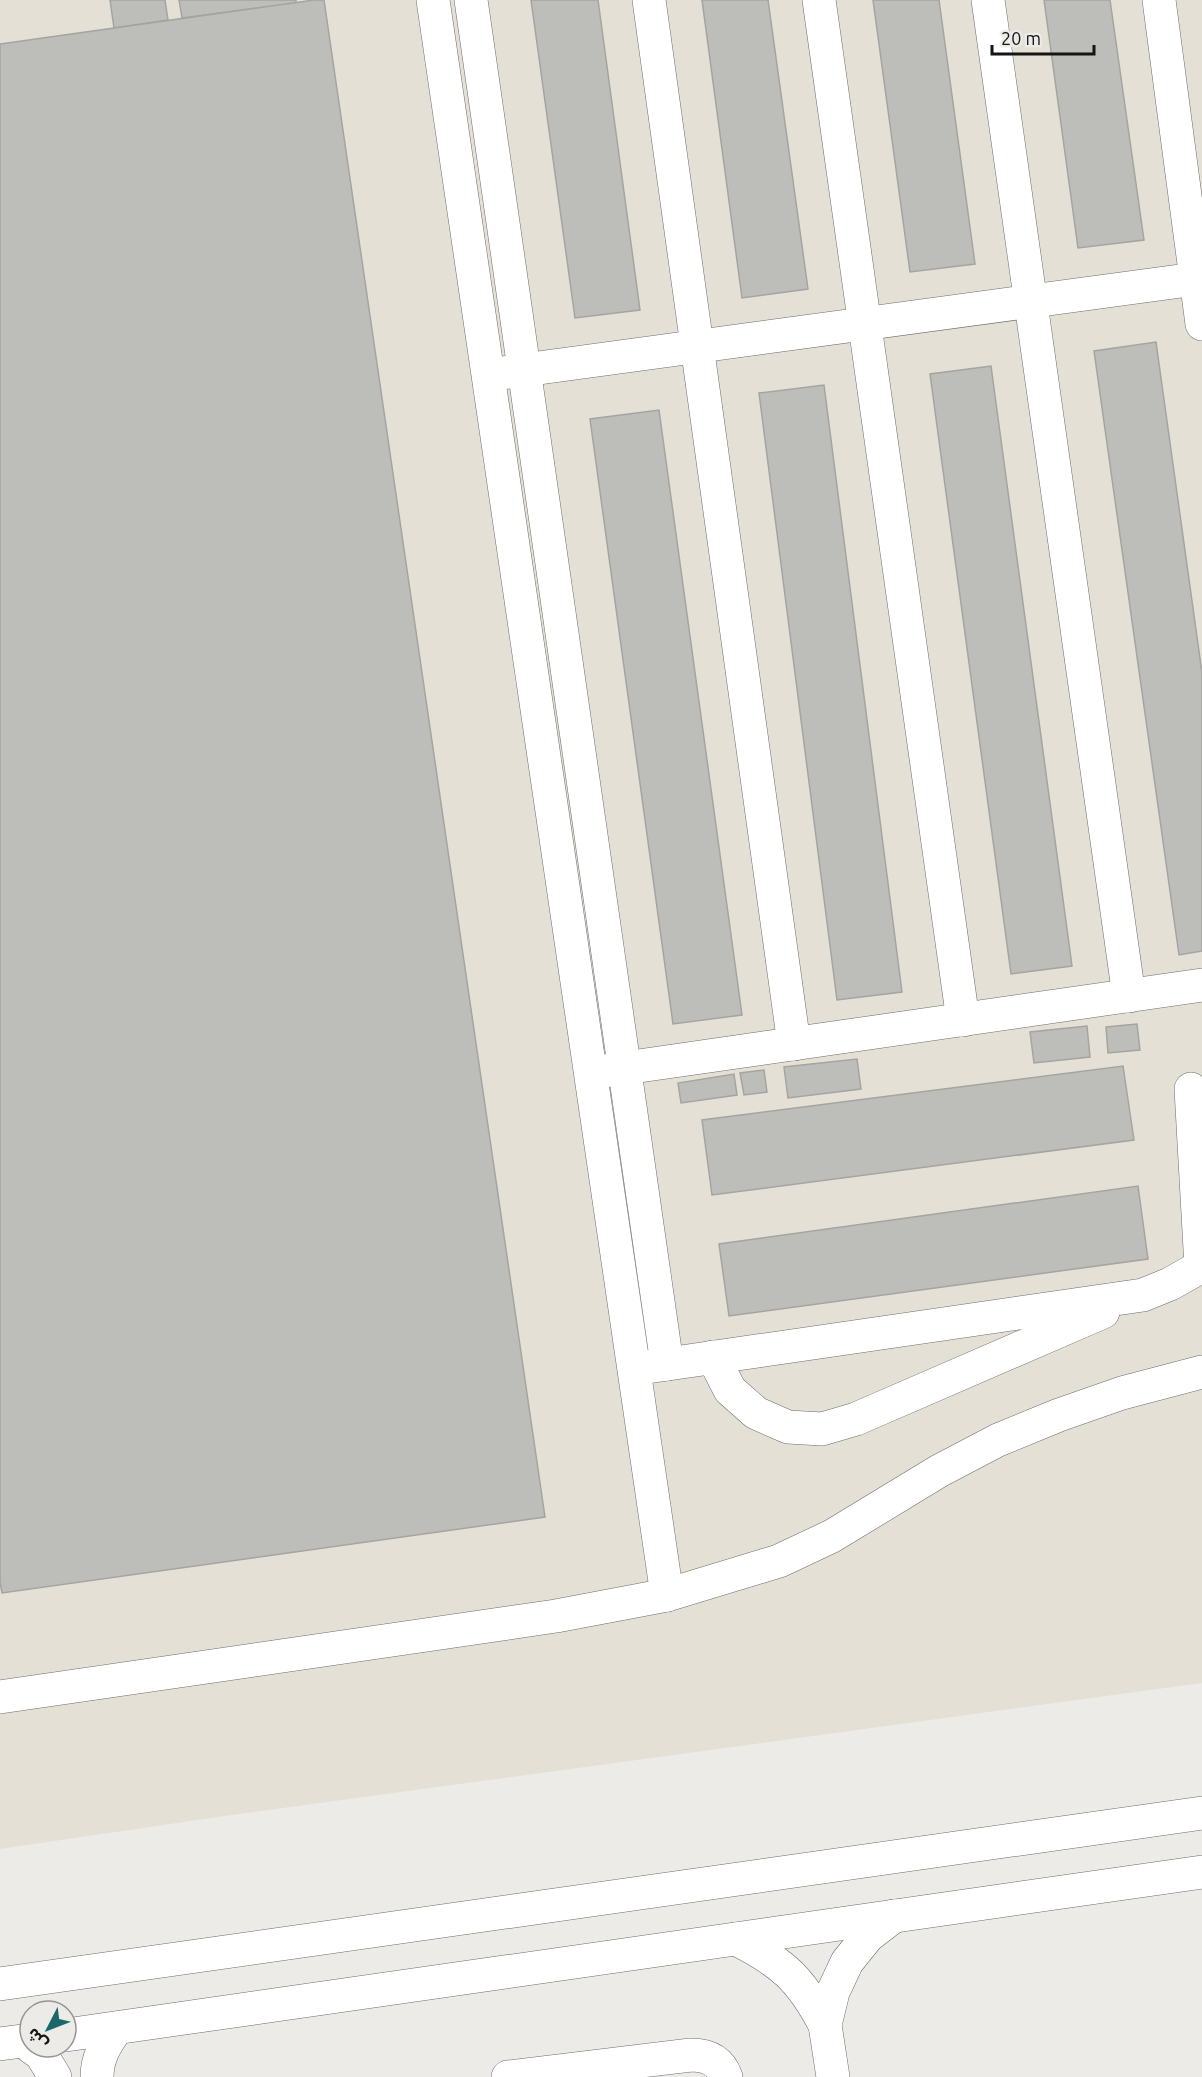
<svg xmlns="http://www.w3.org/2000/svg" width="1202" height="2077" viewBox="0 0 1202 2077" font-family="Ubuntu,'Noto Sans Arabic',sans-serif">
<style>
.built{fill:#e5e0d6}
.building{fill:#bdbdba;stroke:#a4a5a1;stroke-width:1.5}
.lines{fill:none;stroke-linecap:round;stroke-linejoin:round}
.minor-casing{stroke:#6d6c69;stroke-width:34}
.minor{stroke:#fff;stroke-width:33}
</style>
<rect width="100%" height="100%" fill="#edebe8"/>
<!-- built -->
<path class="built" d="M0,0H1202V1683L225,1816L0,1849Z"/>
<!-- building -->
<g class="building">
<path d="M110,0H165L168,20L114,28Z"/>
<path d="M179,0H296V3L182,18Z"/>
<path d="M314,0H324L545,1517L2,1593L0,1582V44Z"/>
<path d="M531,0H598L640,310L575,318Z"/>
<path d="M702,0H768L808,289L742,298Z"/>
<path d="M873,0H939L975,264L910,272Z"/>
<path d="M1044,0H1110L1144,240L1078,248Z"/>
<path d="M1156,342L1202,673V951L1179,955L1094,351Z"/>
<path d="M991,366L1072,966L1011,974L930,374Z"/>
<path d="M824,385L902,992L837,1000L759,393Z"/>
<path d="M659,410L742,1015L673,1024L590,419Z"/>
<path d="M1137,1024L1140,1050L1108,1053L1106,1027Z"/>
<path d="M1087,1026L1090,1057L1034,1063L1030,1032Z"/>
<path d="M857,1059L861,1089L788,1098L784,1067Z"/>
<path d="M1123,1066L1134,1140L712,1195L702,1120Z"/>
<path d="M764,1070L767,1092L744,1095L740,1073Z"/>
<path d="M734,1074L737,1095L681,1103L678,1083Z"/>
<path d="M1138,1186L1148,1259L729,1316L719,1244Z"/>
</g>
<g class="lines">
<defs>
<g id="minor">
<path d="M433,0L667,1595"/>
<path d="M471,0L667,1364"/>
<path d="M649,0L794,1044"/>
<path d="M819,0L963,1020"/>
<path d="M988,0L1129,996"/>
<path d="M1159,0L1202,324"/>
<path d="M502,373L1202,278"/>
<path d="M604,1071L1202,985"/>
<path d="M1191,1089L1201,1267"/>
<path d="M713,1357L730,1390L756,1413L788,1427L822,1429L856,1419L1103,1312"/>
<path d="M647,1367L1143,1295L1170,1284L1202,1266"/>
<path d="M0,1697L556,1616L667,1595L779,1561L832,1536L939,1471L998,1440L1059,1415L1122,1393L1202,1372"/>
<path d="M736,1939C782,1962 801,1979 825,2025"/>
<path d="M0,1984L1202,1813"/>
<path d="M66,2035L1202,1872"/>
<path d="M0,2044L30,2040"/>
<path d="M31,2047L41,2054L55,2077"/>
<path d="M97,2077C97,2057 106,2043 117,2028"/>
<path d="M508,2077L691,2055C708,2055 720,2061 726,2077"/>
<path d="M833,2077L825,2025L833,1992L847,1962L868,1936L894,1916"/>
</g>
</defs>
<!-- minor casing -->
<use href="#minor" class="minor-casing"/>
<!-- minor -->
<use href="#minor" class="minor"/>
</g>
<!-- north arrow -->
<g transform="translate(48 2029) rotate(228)"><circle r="28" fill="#edebe8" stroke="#979593" stroke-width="1.5"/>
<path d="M0-4.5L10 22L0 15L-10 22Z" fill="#1a686a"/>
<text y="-9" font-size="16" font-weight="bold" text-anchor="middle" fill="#151514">ش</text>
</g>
<!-- scale -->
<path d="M992 45v9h102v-9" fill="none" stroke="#151514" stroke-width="3"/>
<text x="1001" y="45" font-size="18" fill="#151514" stroke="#edebe8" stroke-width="4.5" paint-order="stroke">20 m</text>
</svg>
